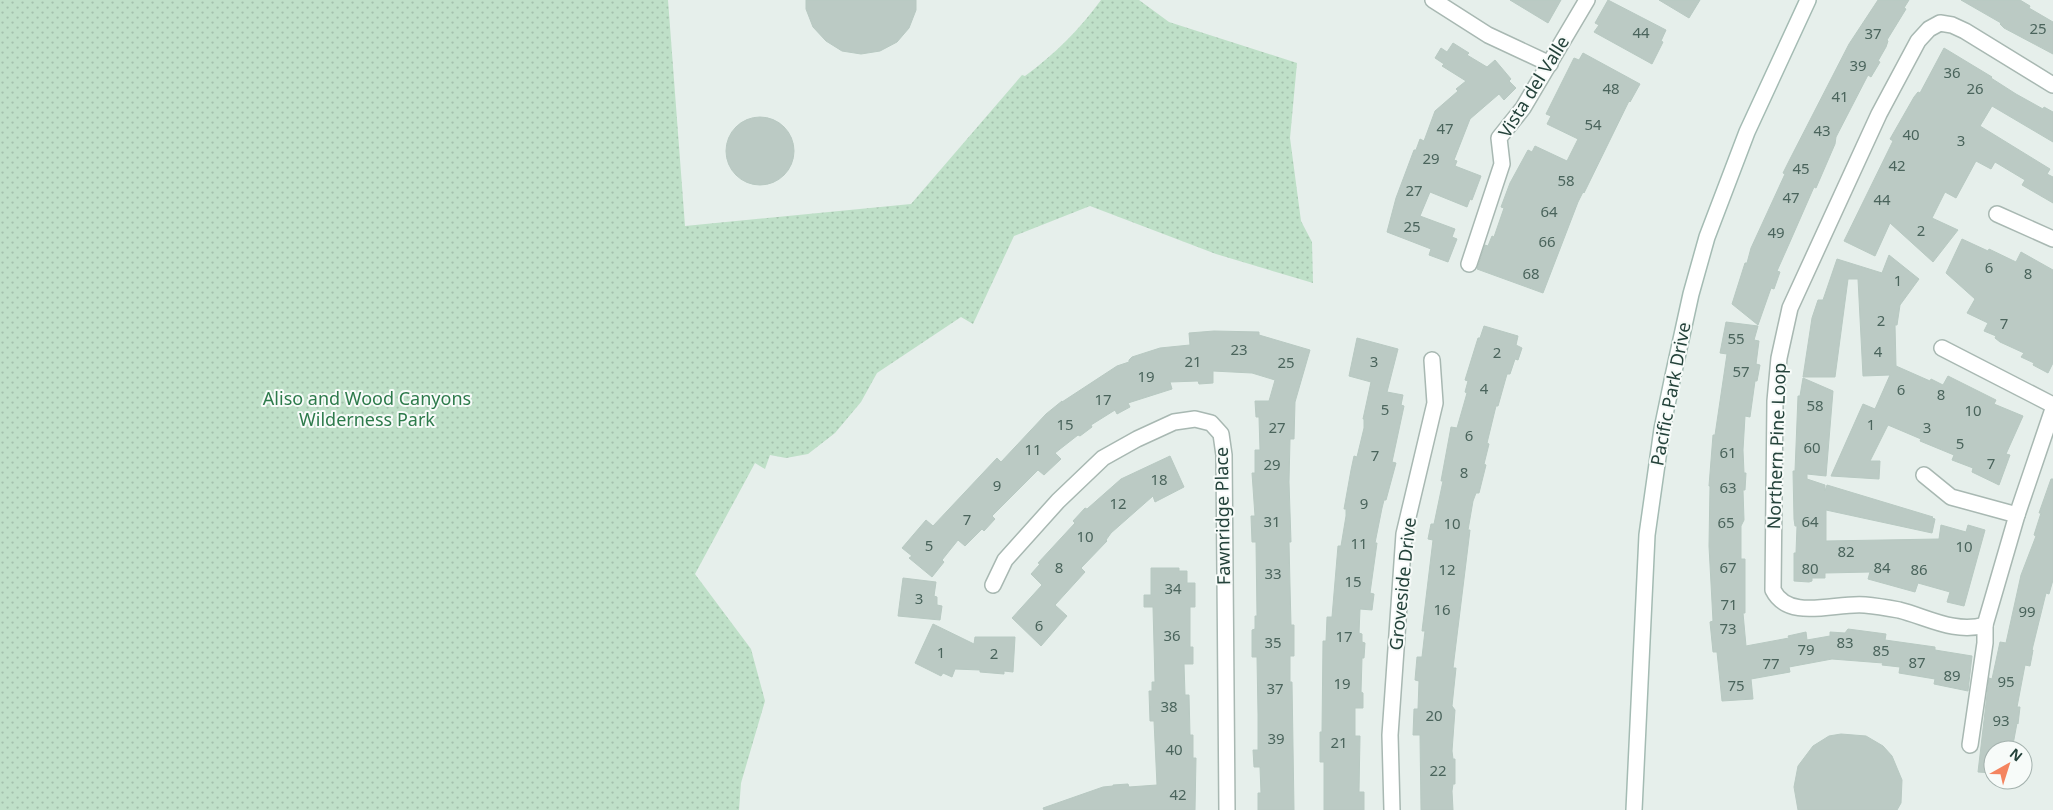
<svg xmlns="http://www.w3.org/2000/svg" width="2053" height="810" viewBox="0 0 2053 810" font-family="'Noto Sans',sans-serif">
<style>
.park{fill:url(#park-dots)}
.building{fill:#bbcac4;stroke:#b8c9c2}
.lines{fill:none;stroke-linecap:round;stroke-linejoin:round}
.minor-casing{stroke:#a8b8b2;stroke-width:18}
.secondary-casing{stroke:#a4bbb3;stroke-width:18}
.minor{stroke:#fff;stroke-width:15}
.secondary{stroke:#fff;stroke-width:15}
.labels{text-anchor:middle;stroke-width:4;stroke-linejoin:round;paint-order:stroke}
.number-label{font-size:15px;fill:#4a645c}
.street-label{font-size:18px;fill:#24423a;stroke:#f7fbf9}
.park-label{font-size:18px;fill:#2d7a4b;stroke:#f7fbf9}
</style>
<defs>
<pattern id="park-dots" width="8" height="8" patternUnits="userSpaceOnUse" patternTransform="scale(1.25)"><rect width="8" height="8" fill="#bfe0c8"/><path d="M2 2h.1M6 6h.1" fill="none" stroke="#a4c1ad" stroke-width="1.8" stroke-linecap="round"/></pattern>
</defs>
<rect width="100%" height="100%" fill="#e6efeb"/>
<!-- park -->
<path class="park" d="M0,0H668L685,226L911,204L1022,75L1025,76C1055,54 1079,30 1101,0H1139L1169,22L1297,63L1290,138L1301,221L1312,242L1313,283L1216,254L1090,206L1014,236L973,324L961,317L877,373L861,402L835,433L808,454L786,458L770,455L765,469L755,463L695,574L751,649L765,701L741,783L739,810H0Z"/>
<!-- building -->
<g class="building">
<path d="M806,0H916V10L909,28L897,42L880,51L861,54L842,51L826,41L813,27L806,9Z"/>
<path d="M1510,0H1561L1548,23Z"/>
<path d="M1608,0L1666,30L1661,41L1663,42L1652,64L1594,32L1599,25L1595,23Z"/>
<path d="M1659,0H1700L1689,18Z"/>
<path d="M1878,0H1909L1904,8L1906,9L1887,40L1888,41L1886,47L1878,61L1880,62L1871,77L1868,75L1836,137L1835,144L1816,188L1814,187L1789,244L1777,271L1780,272L1774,289L1771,288L1758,325L1732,304L1745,263H1747L1751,248L1785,174L1783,173L1790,159L1849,44Z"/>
<path d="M1961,0H2020L2030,6L2029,8L2053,22V54L2004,28L2000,24L2001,23Z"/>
<path d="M1453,43L1469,53L1467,55L1487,67L1495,60L1511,79L1509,81L1516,88L1504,100L1499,94L1470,119L1454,160L1457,161L1455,166L1481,176L1472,200L1470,199L1467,207L1430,192L1420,216L1455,229L1452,237L1457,239L1448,262L1429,255L1431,249L1387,232L1396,198L1414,150H1416L1420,139L1424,141L1435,111L1458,91L1456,89L1466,81L1442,66L1444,64L1435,58L1441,48L1447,52Z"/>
<path d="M1944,48L1992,77L1991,78L2016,94L2043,109L2044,107L2053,112V142L1992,106L1980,126L2050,169L2047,174L2053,177V203L2022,185L2025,180L1995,162L1991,169L1976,161L1956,198L1945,192L1932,218L1958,230L1933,262L1890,223L1875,256L1844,241L1893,141L1890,139L1914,97L1918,92L1920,93Z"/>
<path d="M1583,53L1640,84L1630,102L1629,101L1584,193L1583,192L1578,202L1543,293L1477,269L1485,245L1488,246L1492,236L1494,237L1504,208L1501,207L1510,183L1528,150L1532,152L1535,146L1567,161L1578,139L1547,124L1551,116L1546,114L1574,58L1579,60Z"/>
<circle cx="760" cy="151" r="34"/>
<path d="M1962,239L1988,251L1989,249L2016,262L2021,252L2053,270V363L2048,373L2033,365L2034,363L2021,357L2024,353L2000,342L1995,338L1996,336L1984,331L1988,323L1967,313L1975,299L1946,273Z"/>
<path d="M1889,255L1919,279L1900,305L1897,325H1895L1896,366L1930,381L1931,379L1943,385L1948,376L1996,400L1994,404L2023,416L2006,454L2010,455L1999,485L1972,472L1973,468L1952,460L1954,455L1920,441L1921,439L1888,425L1870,461H1880L1879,479L1831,476L1863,404L1875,409L1890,375L1863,376L1858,279H1848L1835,377H1803L1812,318L1818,300H1823L1837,259L1882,273Z"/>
<path d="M1726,322L1758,326L1754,340L1759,341L1756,364L1760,365L1757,381H1755L1750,417L1745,416L1743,450L1744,473H1746L1745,490H1743L1744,520L1741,526V559H1745V613H1743L1746,646L1789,638L1788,636L1806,632L1807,640L1830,636V632L1845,633L1848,629L1886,634L1885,640L1935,647V650L1972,656L1968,691L1934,684L1935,679L1899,673L1900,667L1882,665L1883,663L1832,659L1789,667L1790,672L1751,679L1753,699L1722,701L1717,652H1713L1710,622L1713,621L1709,546L1710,486H1709L1713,435H1715L1727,354L1720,353Z"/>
<path d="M1484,326L1518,336L1516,345L1522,348L1518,360L1515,359L1510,374H1507L1498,406H1496L1487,443L1489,444L1484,464L1486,465L1479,493H1476L1473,501L1468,530H1470L1453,668H1456L1452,706L1455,710L1452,751L1453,759H1455V784H1453L1452,791L1453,810H1421L1420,735H1413L1414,709H1418L1419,681L1415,680L1417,657H1422L1425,631H1422L1433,540L1428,539L1431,524H1434L1443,481H1441L1451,427L1457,428L1467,393L1465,392L1468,381L1465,380L1478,338H1480Z"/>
<path d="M1214,331L1259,332V335L1310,350L1295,402L1294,439H1290L1289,482L1291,542H1289L1290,586L1291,625H1294V656H1290V682H1292L1294,810H1258V793H1261L1260,767H1254L1253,750H1258V714L1257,657H1252V630L1255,629V616H1257L1256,542H1252L1251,516H1255L1252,473H1255V450H1260L1259,417H1256L1255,401H1269L1275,380L1252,373L1213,371V383L1199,384L1198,381L1170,382L1172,389L1128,403L1130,407L1117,414L1115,410L1091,425L1092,427L1080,436L1078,435L1055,453L1061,459L1044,475L1038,470L992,516L995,519L984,531L982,529L965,546L958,540L942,560L944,562L932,577L909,558L912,556L902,548L926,520L933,526L997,458L1001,462L1046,414L1062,401V402L1117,366L1129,362V360L1132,357L1160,348L1190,345L1189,333Z"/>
<path d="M1357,338L1398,349L1387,392L1403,395L1401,405L1404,406L1392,462L1396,463L1386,500H1384L1382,508L1375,543H1377L1370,593L1374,594L1372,610L1360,609L1359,633L1362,634V642L1365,643L1364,658H1362L1361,692L1363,693V708H1355V736H1360L1359,792H1364V810H1324V762H1320V732H1322L1323,641H1326L1327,617H1332L1338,546H1341L1346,516V509H1344L1351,470L1354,456L1357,457L1364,428V419H1363L1371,382L1349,376Z"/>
<path d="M1803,378L1833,391L1826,476L1807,474V479L1825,485V491L1827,485L1933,517L1932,518L1935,519L1932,533L1826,510V541L1939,539L1941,525L1966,532L1968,525L1985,530L1964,606L1947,602L1950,592L1918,583L1915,592L1868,579L1870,572L1825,573V578H1812V581L1809,582L1794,581V553H1796L1797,526H1795L1794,519L1793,471H1795L1798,396H1800Z"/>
<path d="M1170,456L1184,487L1155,502L1153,496L1111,533L1106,540L1107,541L1081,568L1085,572L1055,605L1067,616L1041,646L1012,618L1042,585L1031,574L1040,564L1038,563L1075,523L1073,521L1085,508L1087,509L1121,479Z"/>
<path d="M2051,479H2053V580L2049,594L2046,593L2032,650H2033L2030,666L2025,665L2017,707H2020L2018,724L2017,723L2012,750H1993V773L1978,772L1989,678L1992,679L2000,642L2006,643L2021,575L2036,536L2034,535L2041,513H2039Z"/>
<path d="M1151,568H1179V571H1187V583H1195V607H1190V647H1193V664H1184L1185,695H1189L1190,735H1193V758H1196L1195,810H1044L1043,808L1103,787L1113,786V785L1128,784L1129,787L1157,785L1154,721H1150L1149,691H1152V682H1155L1153,607H1144V595H1151Z"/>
<path d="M903,578L936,582L934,596L937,597V605L942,606L940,620L898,616Z"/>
<path d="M933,624L974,644L975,637H1015L1013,672L1004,671V674L980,672V670L955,669L952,677L943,673L941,676L915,663Z"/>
<path d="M1841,734L1866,736L1883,746L1892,756L1902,780L1901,803L1897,810H1798L1794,787L1798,766L1813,746L1829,736Z"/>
</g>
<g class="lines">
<defs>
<g id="minor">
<path d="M1433,0L1488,35L1550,64"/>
<path d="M2053,85L1965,31L1952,25L1940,23L1929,29L1918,41L1879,114L1790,308L1779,358L1775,401L1773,590C1789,622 1836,602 1865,605C1876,606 1888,608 1899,610C1927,617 1955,634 1985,625L2017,515L2053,409"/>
<path d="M1997,214L2053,239"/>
<path d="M1469,264L1502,164L1499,138L1523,108L1587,0"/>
<path d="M1942,348L2053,405"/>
<path d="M1924,475L1951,497L2017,515"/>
<path d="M993,585L1005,560L1058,501L1103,458L1137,439L1174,422L1195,419L1211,423L1221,434L1224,455L1227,810"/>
<path d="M1970,745L1985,643V625"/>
<path d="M1392,810L1390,735L1404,534L1435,403L1432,360"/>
</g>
<path id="secondary" d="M1634,810L1647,535L1662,429L1673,376L1691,294L1707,237L1747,132L1808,0"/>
</defs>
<!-- minor casing -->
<use href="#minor" class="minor-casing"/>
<!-- secondary casing -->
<use href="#secondary" class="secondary-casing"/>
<!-- minor -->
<use href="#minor" class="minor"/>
<!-- secondary -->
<use href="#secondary" class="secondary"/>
</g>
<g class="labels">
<!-- number labels -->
<g class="number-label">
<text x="2038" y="34">25</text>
<text x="1641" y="38">44</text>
<text x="1873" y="39">37</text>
<text x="1858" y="71">39</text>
<text x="1952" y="78">36</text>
<text x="1611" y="94">48</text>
<text x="1975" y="94">26</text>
<text x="1840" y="102">41</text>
<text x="1593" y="130">54</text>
<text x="1445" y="134">47</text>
<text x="1822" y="136">43</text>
<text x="1911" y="140">40</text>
<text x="1961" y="146">3</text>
<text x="1431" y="164">29</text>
<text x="1897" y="171">42</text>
<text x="1801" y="174">45</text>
<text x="1566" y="186">58</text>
<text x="1414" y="196">27</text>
<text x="1791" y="203">47</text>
<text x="1882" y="205">44</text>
<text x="1549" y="217">64</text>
<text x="1412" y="232">25</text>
<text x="1921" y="236">2</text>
<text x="1776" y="238">49</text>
<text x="1547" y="247">66</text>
<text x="1989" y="273">6</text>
<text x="1531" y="279">68</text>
<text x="2028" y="279">8</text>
<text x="1898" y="286">1</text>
<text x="1881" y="326">2</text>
<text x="2004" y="329">7</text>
<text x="1736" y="344">55</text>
<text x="1239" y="355">23</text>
<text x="1878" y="357">4</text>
<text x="1497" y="358">2</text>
<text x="1193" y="367">21</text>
<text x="1374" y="367">3</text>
<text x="1286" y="368">25</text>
<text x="1741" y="377">57</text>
<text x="1146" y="382">19</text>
<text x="1484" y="394">4</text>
<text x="1901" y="395">6</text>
<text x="1941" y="400">8</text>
<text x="1103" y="405">17</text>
<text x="1815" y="411">58</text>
<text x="1385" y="415">5</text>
<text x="1973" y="416">10</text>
<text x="1065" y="430">15</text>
<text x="1871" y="430">1</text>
<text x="1277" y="433">27</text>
<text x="1927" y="433">3</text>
<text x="1469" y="441">6</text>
<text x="1960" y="449">5</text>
<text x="1812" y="453">60</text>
<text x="1033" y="455">11</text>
<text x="1728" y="458">61</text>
<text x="1375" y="461">7</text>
<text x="1991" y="469">7</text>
<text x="1272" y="470">29</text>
<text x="1464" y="478">8</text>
<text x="1159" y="485">18</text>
<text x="997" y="491">9</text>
<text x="1728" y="493">63</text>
<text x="1118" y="509">12</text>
<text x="1364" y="509">9</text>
<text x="967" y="525">7</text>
<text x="1272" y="527">31</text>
<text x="1810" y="527">64</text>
<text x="1726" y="528">65</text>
<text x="1452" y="529">10</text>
<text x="1085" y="542">10</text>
<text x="1359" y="549">11</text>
<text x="929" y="551">5</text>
<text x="1964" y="552">10</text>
<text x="1846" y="557">82</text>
<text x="1059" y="573">8</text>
<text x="1728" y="573">67</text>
<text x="1882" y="573">84</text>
<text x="1810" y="574">80</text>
<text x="1447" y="575">12</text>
<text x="1919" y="575">86</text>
<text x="1273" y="579">33</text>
<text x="1353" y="587">15</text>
<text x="1173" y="594">34</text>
<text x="919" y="604">3</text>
<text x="1729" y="610">71</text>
<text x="1442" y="615">16</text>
<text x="2027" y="617">99</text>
<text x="1039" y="631">6</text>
<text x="1728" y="634">73</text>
<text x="1172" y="641">36</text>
<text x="1344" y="642">17</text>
<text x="1273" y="648">35</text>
<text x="1845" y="648">83</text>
<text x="1806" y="655">79</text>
<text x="1881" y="656">85</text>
<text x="941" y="658">1</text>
<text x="994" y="659">2</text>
<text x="1917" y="668">87</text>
<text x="1771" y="669">77</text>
<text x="1952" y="681">89</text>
<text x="2006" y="687">95</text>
<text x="1342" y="689">19</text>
<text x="1736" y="691">75</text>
<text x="1275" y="694">37</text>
<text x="1169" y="712">38</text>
<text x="1434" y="721">20</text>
<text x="2001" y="726">93</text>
<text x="1276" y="744">39</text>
<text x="1339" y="748">21</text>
<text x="1174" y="755">40</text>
<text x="1438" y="776">22</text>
<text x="1178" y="800">42</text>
</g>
<!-- street labels -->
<g class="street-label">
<text transform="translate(1534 87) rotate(-58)" y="6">Vista del Valle</text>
<text transform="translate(1671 394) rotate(-79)" y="6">Pacific Park Drive</text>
<text transform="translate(1777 446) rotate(-88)" y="6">Northern Pine Loop</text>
<text transform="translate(1223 516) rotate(-91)" y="6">Fawnridge Place</text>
<text transform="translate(1403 584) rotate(-84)" y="6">Groveside Drive</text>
</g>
<!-- park labels -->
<g class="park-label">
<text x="367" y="405">Aliso and Wood Canyons<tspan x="367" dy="21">Wilderness Park</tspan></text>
</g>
</g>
<!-- north arrow -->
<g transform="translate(2008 765) rotate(39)"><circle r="24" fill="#f7fbf9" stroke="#a3b1ad"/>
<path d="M0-4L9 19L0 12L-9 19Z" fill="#f4845f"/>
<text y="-8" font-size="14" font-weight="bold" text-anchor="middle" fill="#24423a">N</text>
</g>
</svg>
